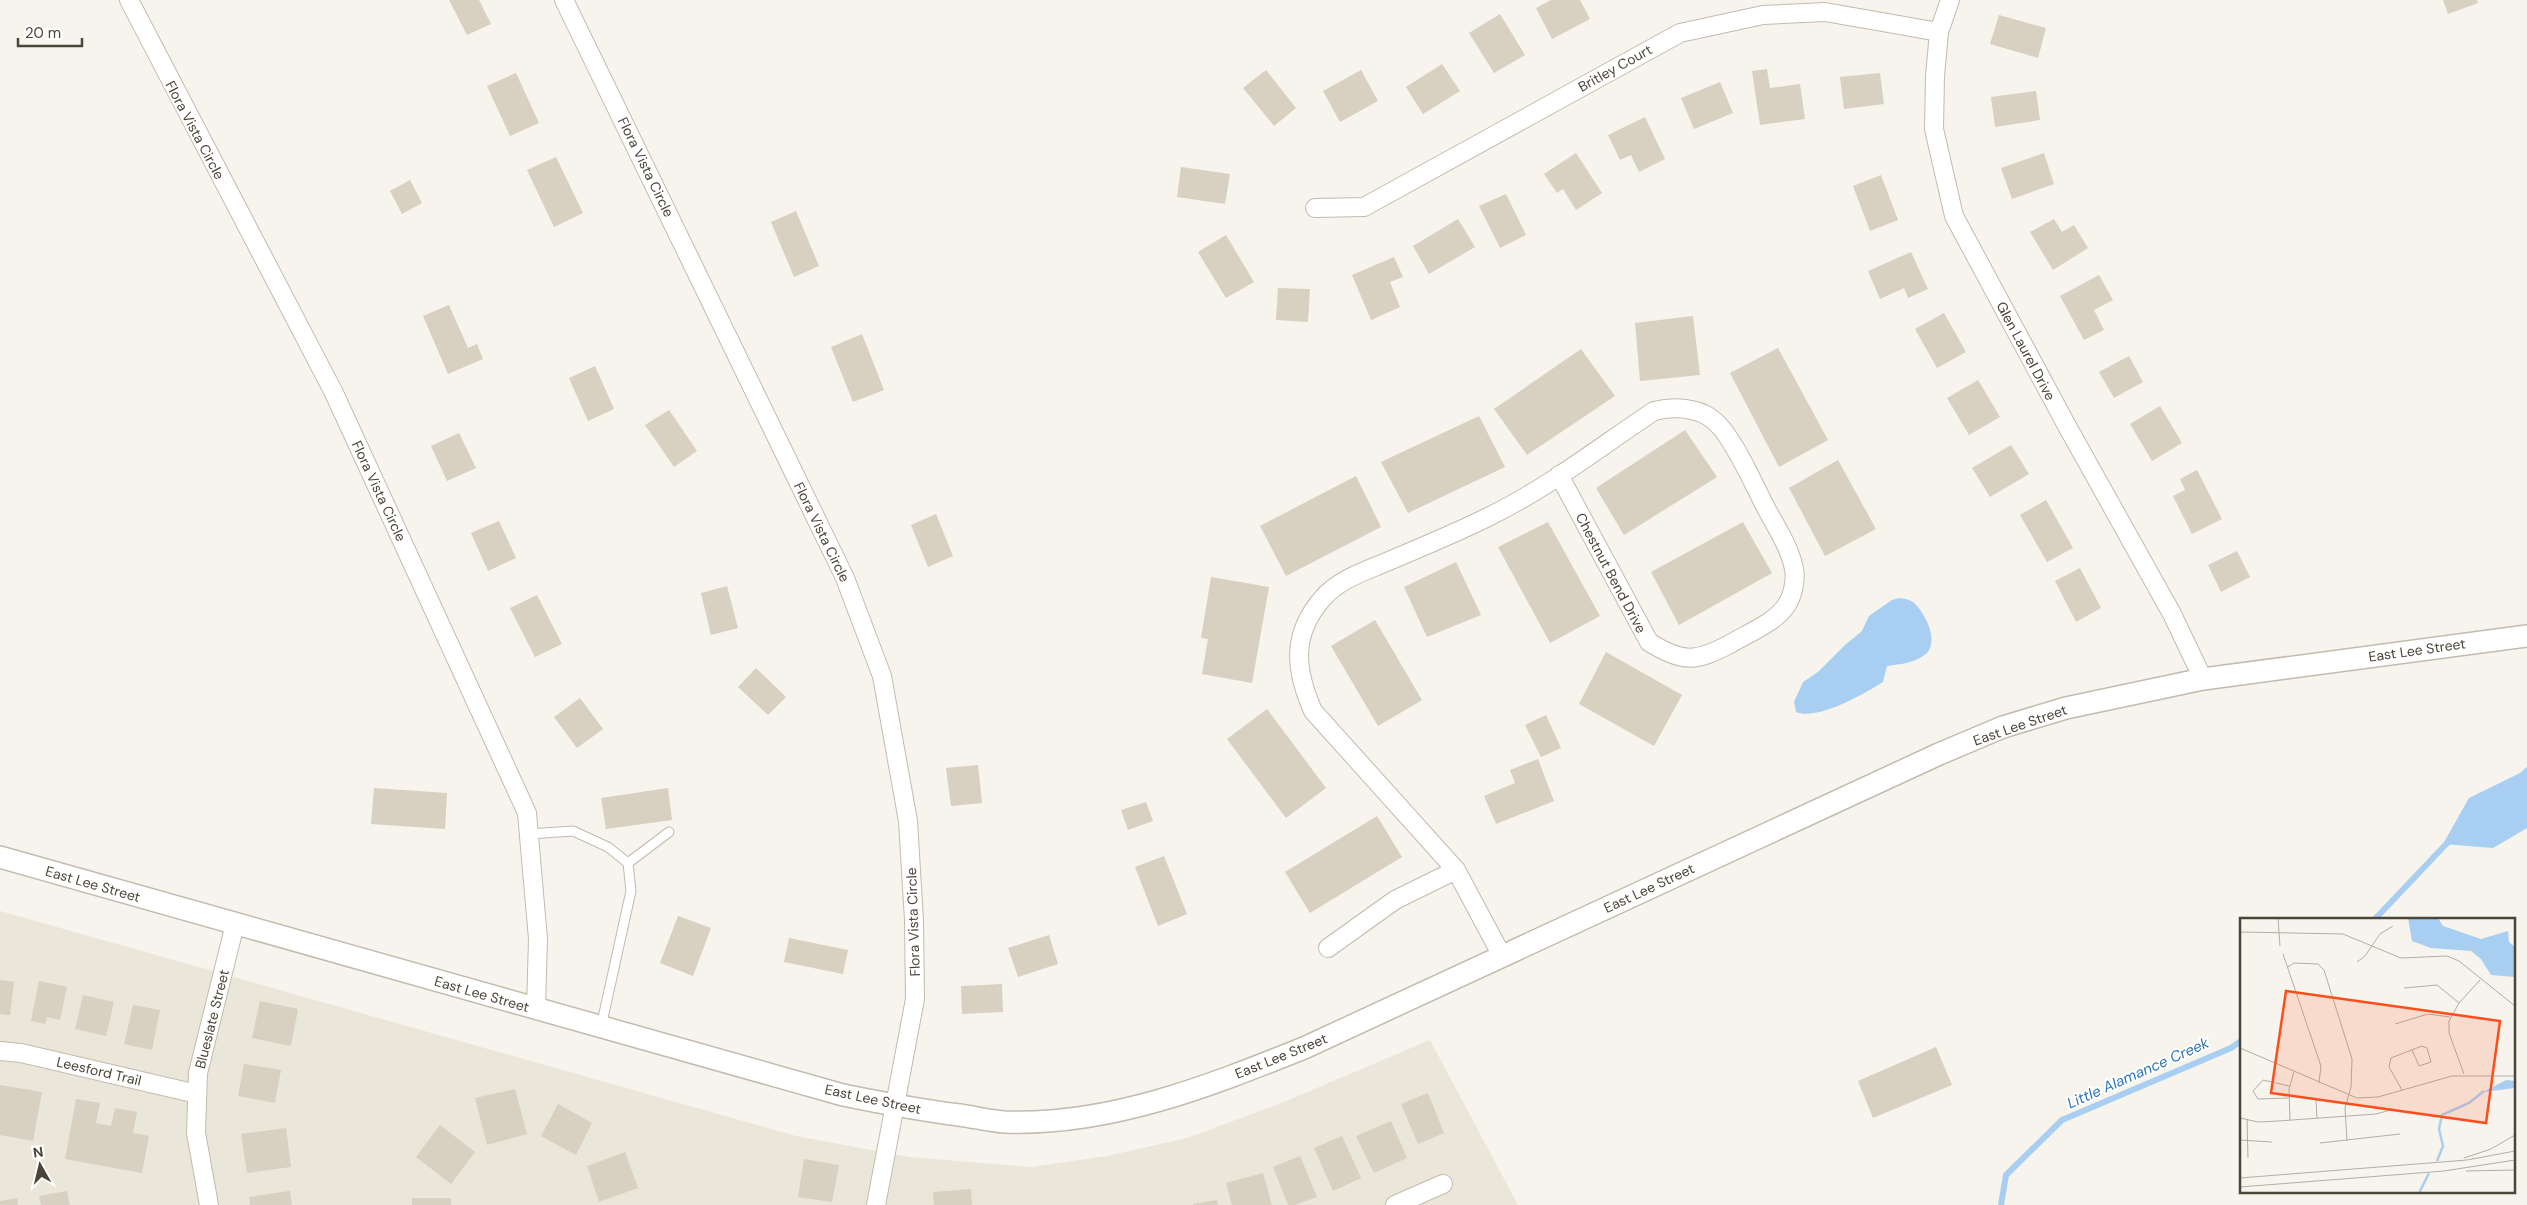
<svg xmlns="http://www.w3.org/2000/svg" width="2527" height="1205" viewBox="0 0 2527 1205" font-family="'DM Sans',sans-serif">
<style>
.residential{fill:#eae6da}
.water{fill:#a8cef2}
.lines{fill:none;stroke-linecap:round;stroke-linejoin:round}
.stream{stroke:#a8cef2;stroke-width:6}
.building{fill:#d8d0c1}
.service-casing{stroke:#c2bcae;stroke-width:11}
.minor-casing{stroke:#c2bcae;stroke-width:20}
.tertiary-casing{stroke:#c2bcae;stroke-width:24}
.service{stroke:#fff;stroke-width:9}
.minor{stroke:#fff;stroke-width:18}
.tertiary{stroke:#fff;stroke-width:21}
.labels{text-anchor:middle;stroke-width:4;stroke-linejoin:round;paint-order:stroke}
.street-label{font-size:14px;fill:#4b4539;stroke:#fff}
.water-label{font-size:15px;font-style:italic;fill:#2f75ba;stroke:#fff}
.inset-river{fill:none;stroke:#a8cef2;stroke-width:2.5}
.inset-road{fill:none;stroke:#b2aea4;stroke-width:1}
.view{fill:#fc4e1c;fill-opacity:0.15;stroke:#fc4e1c;stroke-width:2.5}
.inset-edge{fill:none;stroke:#4b4539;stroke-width:2.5}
</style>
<rect width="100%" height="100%" fill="#f6f4ec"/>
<!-- residential -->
<path class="residential" d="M0,911L796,1136L909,1157L1031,1167L1107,1156L1187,1138L1279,1104L1430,1040L1518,1205H0Z"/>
<!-- water -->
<g class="water">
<path d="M1900,598C1905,599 1910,599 1914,603C1925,613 1939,640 1927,653C1916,663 1901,664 1887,666L1883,682C1864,694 1817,721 1796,712L1794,702L1803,682L1818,672L1845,645L1862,631L1869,616L1892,600Z"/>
<path d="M2527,767V828L2493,848L2443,844L2469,798L2520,773Z"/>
</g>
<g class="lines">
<!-- stream -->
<g class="stream">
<path d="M2375,919L2450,840"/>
<path d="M2001,1205L2006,1175L2062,1120L2231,1048L2241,1041"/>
</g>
</g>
<!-- building -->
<g class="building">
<path d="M449,0H479L491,24L467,35Z"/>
<path d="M1551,0H1580L1590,19L1552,39L1536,8Z"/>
<path d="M2443,0H2477L2478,3L2448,14Z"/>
<path d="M1500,14L1525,55L1494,73L1469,33Z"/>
<path d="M1999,15L2046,28L2038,58L1990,44Z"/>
<path d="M1442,64L1460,91L1423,114L1406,87Z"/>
<path d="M1767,69L1770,88L1800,84L1805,119L1760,125L1752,71Z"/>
<path d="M1266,70L1296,108L1274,126L1243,88Z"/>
<path d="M1361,70L1378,101L1340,122L1323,91Z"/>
<path d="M516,73L539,123L510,136L487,86Z"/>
<path d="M1880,73L1884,104L1844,109L1840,77Z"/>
<path d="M1720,82L1733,113L1694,129L1681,98Z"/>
<path d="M2036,91L2040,120L1995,127L1991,97Z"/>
<path d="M1645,117L1665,159L1639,172L1631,155L1620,160L1608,135Z"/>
<path d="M1576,153L1602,193L1576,210L1563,189L1557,193L1544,174Z"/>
<path d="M2044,153L2054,184L2012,199L2001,168Z"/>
<path d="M556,157L583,213L554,227L527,170Z"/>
<path d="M1181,167L1230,174L1225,204L1177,197Z"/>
<path d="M1881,175L1898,220L1870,231L1853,186Z"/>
<path d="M410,180L422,203L402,214L390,191Z"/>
<path d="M1506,194L1526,235L1500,248L1479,206Z"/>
<path d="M796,211L819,266L794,277L771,222Z"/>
<path d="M1458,219L1475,247L1429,274L1413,246Z"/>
<path d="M2054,219L2062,232L2074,225L2088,248L2053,270L2030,232Z"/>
<path d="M1226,235L1254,282L1226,298L1198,252Z"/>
<path d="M1911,252L1928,289L1908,298L1904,288L1880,299L1868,271Z"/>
<path d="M1394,257L1403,277L1390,282L1400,307L1371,320L1352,275Z"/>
<path d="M2099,275L2113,300L2094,310L2104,330L2084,340L2060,296Z"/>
<path d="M1278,288L1310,289L1308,322L1276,320Z"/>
<path d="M449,305L468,348L477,344L483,359L448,374L423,316Z"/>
<path d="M1944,313L1966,352L1937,368L1915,329Z"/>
<path d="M1693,316L1700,375L1640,381L1635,323Z"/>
<path d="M862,334L884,390L853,402L831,347Z"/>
<path d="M1778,348L1828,440L1779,467L1730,373Z"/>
<path d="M1581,349L1615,396L1527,455L1494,409Z"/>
<path d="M2129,356L2143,382L2114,398L2099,372Z"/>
<path d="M595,366L614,409L588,421L569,378Z"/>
<path d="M1978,380L2000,417L1969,435L1947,398Z"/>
<path d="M2160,406L2182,443L2152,461L2130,424Z"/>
<path d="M669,410L697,451L674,467L645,425Z"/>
<path d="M1479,416L1505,467L1408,513L1381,462Z"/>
<path d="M1685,430L1717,477L1624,535L1596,488Z"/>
<path d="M459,433L476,468L447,481L431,446Z"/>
<path d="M2011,445L2029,474L1990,497L1972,468Z"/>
<path d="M1838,460L1876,529L1825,556L1789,488Z"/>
<path d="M2197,470L2222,519L2192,534L2173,496L2185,490L2180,479Z"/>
<path d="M1356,476L1381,527L1286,576L1260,526Z"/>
<path d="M2046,500L2073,548L2047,562L2020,515Z"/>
<path d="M936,514L953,556L928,567L911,525Z"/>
<path d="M499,521L516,558L488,571L471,533Z"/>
<path d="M1548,522L1600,616L1550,643L1498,547Z"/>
<path d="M1743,522L1772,573L1679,625L1651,572Z"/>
<path d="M2237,551L2250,577L2221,592L2208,565Z"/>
<path d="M1456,562L1481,615L1427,637L1404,587Z"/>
<path d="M2080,568L2101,608L2076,622L2055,581Z"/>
<path d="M1211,577L1269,587L1252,683L1202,674L1208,639L1201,638Z"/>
<path d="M727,586L738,628L711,635L701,593Z"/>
<path d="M537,595L562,644L535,657L510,608Z"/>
<path d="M1375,620L1422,700L1378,726L1331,646Z"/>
<path d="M1606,652L1682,695L1654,746L1579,704Z"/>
<path d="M756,668L786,697L768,715L738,687Z"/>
<path d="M580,698L603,729L577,748L554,717Z"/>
<path d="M1267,709L1326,788L1286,818L1227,739Z"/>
<path d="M1546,715L1561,748L1541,757L1525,725Z"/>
<path d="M1538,759L1554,801L1496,824L1484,796L1515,783L1510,770Z"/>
<path d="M978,765L982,803L951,806L946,768Z"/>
<path d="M374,788L447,793L445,829L371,824Z"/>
<path d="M668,788L672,820L606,829L601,798Z"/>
<path d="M1146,802L1153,821L1128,830L1121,810Z"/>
<path d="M1377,816L1402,857L1310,913L1285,872Z"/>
<path d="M1164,856L1187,914L1158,926L1135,867Z"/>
<path d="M678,916L711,928L693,976L660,963Z"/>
<path d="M1049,935L1058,964L1018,977L1008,948Z"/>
<path d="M789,938L848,950L843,974L784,962Z"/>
<path d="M0,980L14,982L10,1015L0,1014Z"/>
<path d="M39,981L67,987L60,1020L47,1017L45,1024L31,1021Z"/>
<path d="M1002,984L1003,1012L962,1014L961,986Z"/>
<path d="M83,995L114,1002L106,1036L75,1029Z"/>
<path d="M260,1001L298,1009L291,1046L252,1038Z"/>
<path d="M133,1005L160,1010L152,1050L124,1044Z"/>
<path d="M1936,1047L1952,1085L1873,1118L1858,1081Z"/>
<path d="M244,1064L281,1070L275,1103L238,1096Z"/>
<path d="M0,1085L42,1092L33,1141L0,1135Z"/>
<path d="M515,1089L527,1134L487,1145L475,1098Z"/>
<path d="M1428,1093L1444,1133L1418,1144L1401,1104Z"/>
<path d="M76,1099L100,1103L96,1123L111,1126L115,1108L137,1112L133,1133L149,1136L142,1173L65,1159Z"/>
<path d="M558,1104L592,1123L576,1155L541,1136Z"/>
<path d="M1391,1121L1407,1158L1374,1173L1356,1136Z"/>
<path d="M440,1125L475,1152L451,1184L416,1157Z"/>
<path d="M286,1128L291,1167L247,1173L241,1134Z"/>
<path d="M1342,1136L1361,1178L1333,1191L1314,1148Z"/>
<path d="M625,1152L638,1188L599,1202L587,1166Z"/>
<path d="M1300,1156L1317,1197L1295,1205H1288L1273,1167Z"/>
<path d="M804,1159L839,1165L832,1202L798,1197Z"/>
<path d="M1263,1173L1272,1205H1232L1226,1183Z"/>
<path d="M971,1189L972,1205H934L933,1192Z"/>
<path d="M67,1191L70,1205H41L39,1196Z"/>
<path d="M290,1191L292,1205H250L249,1197Z"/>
<path d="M17,1198L18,1205H0V1201Z"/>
<rect x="412" y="1198" width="39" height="7"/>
<path d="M1217,1200L1218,1205H1193V1204Z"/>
</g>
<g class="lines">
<defs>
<g id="service">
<path d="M529,834L573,831L608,847L628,863L631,891L601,1027"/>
<path d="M628,863L669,832"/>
</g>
<g id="minor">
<path d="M129,0L334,393L527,813L538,939L536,1009"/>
<path d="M564,0L845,578L882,676L908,821L914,920L915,999L876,1205"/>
<path d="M1950,0L1939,32L1935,76L1934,129L1954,216L2067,426L2172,614L2203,679"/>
<path d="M1315,208L1364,207L1680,33L1763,15L1825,12L1939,32"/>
<path d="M1328,948L1395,900L1456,870"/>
<path d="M1502,956L1456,870L1313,711C1295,670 1291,635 1322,599C1338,580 1363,572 1384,563C1419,548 1454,534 1488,517C1546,489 1600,447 1654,411C1671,407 1689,407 1706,415C1711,418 1719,425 1723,430C1741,454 1753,483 1767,510C1777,528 1790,548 1794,569C1796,580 1793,596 1786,606C1773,624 1748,633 1730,644C1696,662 1682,663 1649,642L1559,475"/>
<path d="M0,1051L21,1053L197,1094"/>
<path d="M209,1205L196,1133L198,1073L235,924"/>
<path d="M1395,1205L1443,1184"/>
</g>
<path id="tertiary" d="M0,857L843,1095C882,1103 920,1110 959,1115C974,1117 989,1121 1004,1122C1109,1126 1209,1086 1304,1048L1939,754L2003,727L2066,708L2203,679L2527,636"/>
</defs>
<!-- service casing -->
<use href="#service" class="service-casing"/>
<!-- minor casing -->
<use href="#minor" class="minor-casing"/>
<!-- tertiary casing -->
<use href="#tertiary" class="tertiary-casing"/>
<!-- service -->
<use href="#service" class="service"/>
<!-- minor -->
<use href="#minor" class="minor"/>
<!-- tertiary -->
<use href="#tertiary" class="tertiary"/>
</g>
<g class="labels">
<!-- street labels -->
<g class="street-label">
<text transform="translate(1615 68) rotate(-29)" y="5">Britley Court</text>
<text transform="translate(195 130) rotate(62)" y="5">Flora Vista Circle</text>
<text transform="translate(646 167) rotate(64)" y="5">Flora Vista Circle</text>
<text transform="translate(2026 351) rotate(62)" y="5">Glen Laurel Drive</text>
<text transform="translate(379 491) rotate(65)" y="5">Flora Vista Circle</text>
<text transform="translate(822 532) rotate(64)" y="5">Flora Vista Circle</text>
<text transform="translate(1611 573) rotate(62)" y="5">Chestnut Bend Drive</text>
<text transform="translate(2417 650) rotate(-8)" y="5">East Lee Street</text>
<text transform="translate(2020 725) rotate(-19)" y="5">East Lee Street</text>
<text transform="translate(93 884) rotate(16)" y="5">East Lee Street</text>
<text transform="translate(1649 888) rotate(-25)" y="5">East Lee Street</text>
<text transform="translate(913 922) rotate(-92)" y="5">Flora Vista Circle</text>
<text transform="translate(482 994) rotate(16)" y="5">East Lee Street</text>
<text transform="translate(212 1019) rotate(-76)" y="5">Blueslate Street</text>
<text transform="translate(1281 1056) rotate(-22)" y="5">East Lee Street</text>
<text transform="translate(99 1071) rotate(13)" y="5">Leesford Trail</text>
<text transform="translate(873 1099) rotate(12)" y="5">East Lee Street</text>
</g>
<!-- water labels -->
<g class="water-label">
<text transform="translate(2138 1073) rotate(-24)" y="5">Little Alamance Creek</text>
</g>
</g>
<!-- overview -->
<g transform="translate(2240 918)">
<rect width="275" height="275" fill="#f6f4ec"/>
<path d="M168,0H198L203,8L241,21L268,13L269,24L275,29V59L251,57L241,41L231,33L191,30L172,23ZM266,162L275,163V170L243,174Z" fill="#a8cef2"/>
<path class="inset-river" d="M197,243L203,228L199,211L202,197L229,185L244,173M179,275L189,255"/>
<path class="inset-road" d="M38,0L40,28M0,14L103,16L161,40L207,38L219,43L275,88M43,36L81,148L79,165M117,44L125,38L140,16L153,8M48,49L54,45L78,46L84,52L112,141L111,169L105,190L107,223M164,70L197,67L219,85M155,106L188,96L210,99M0,130L117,180L138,179L212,158H275M224,156L209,115V103L219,85L240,62M162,172L149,149L151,140L182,128L187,130L191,144L179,148L172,132M49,180L18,181L13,173L23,162L49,168M76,182L77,200M0,200L18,204L38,203L136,196L154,191M7,201L8,240M50,202L49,171L54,154M0,222L32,224M80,225L160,216M224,240L251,231L275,217M226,253L275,252M0,260L227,242L275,233M0,269L204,253L275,242"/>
<path class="view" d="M46,73L260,103L246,205L31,175Z"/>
<rect width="275" height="275" class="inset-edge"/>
</g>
<!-- north arrow -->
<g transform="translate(40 1165) rotate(352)" stroke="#ffffff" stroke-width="4" paint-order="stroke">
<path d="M0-4L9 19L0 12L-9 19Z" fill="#4b4539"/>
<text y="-8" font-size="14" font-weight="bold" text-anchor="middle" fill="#4b4539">N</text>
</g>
<!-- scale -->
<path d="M18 38v8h64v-8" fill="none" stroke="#4b4539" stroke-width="2.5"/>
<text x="25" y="38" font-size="15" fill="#4b4539" stroke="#ffffff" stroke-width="4" paint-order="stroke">20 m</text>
</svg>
